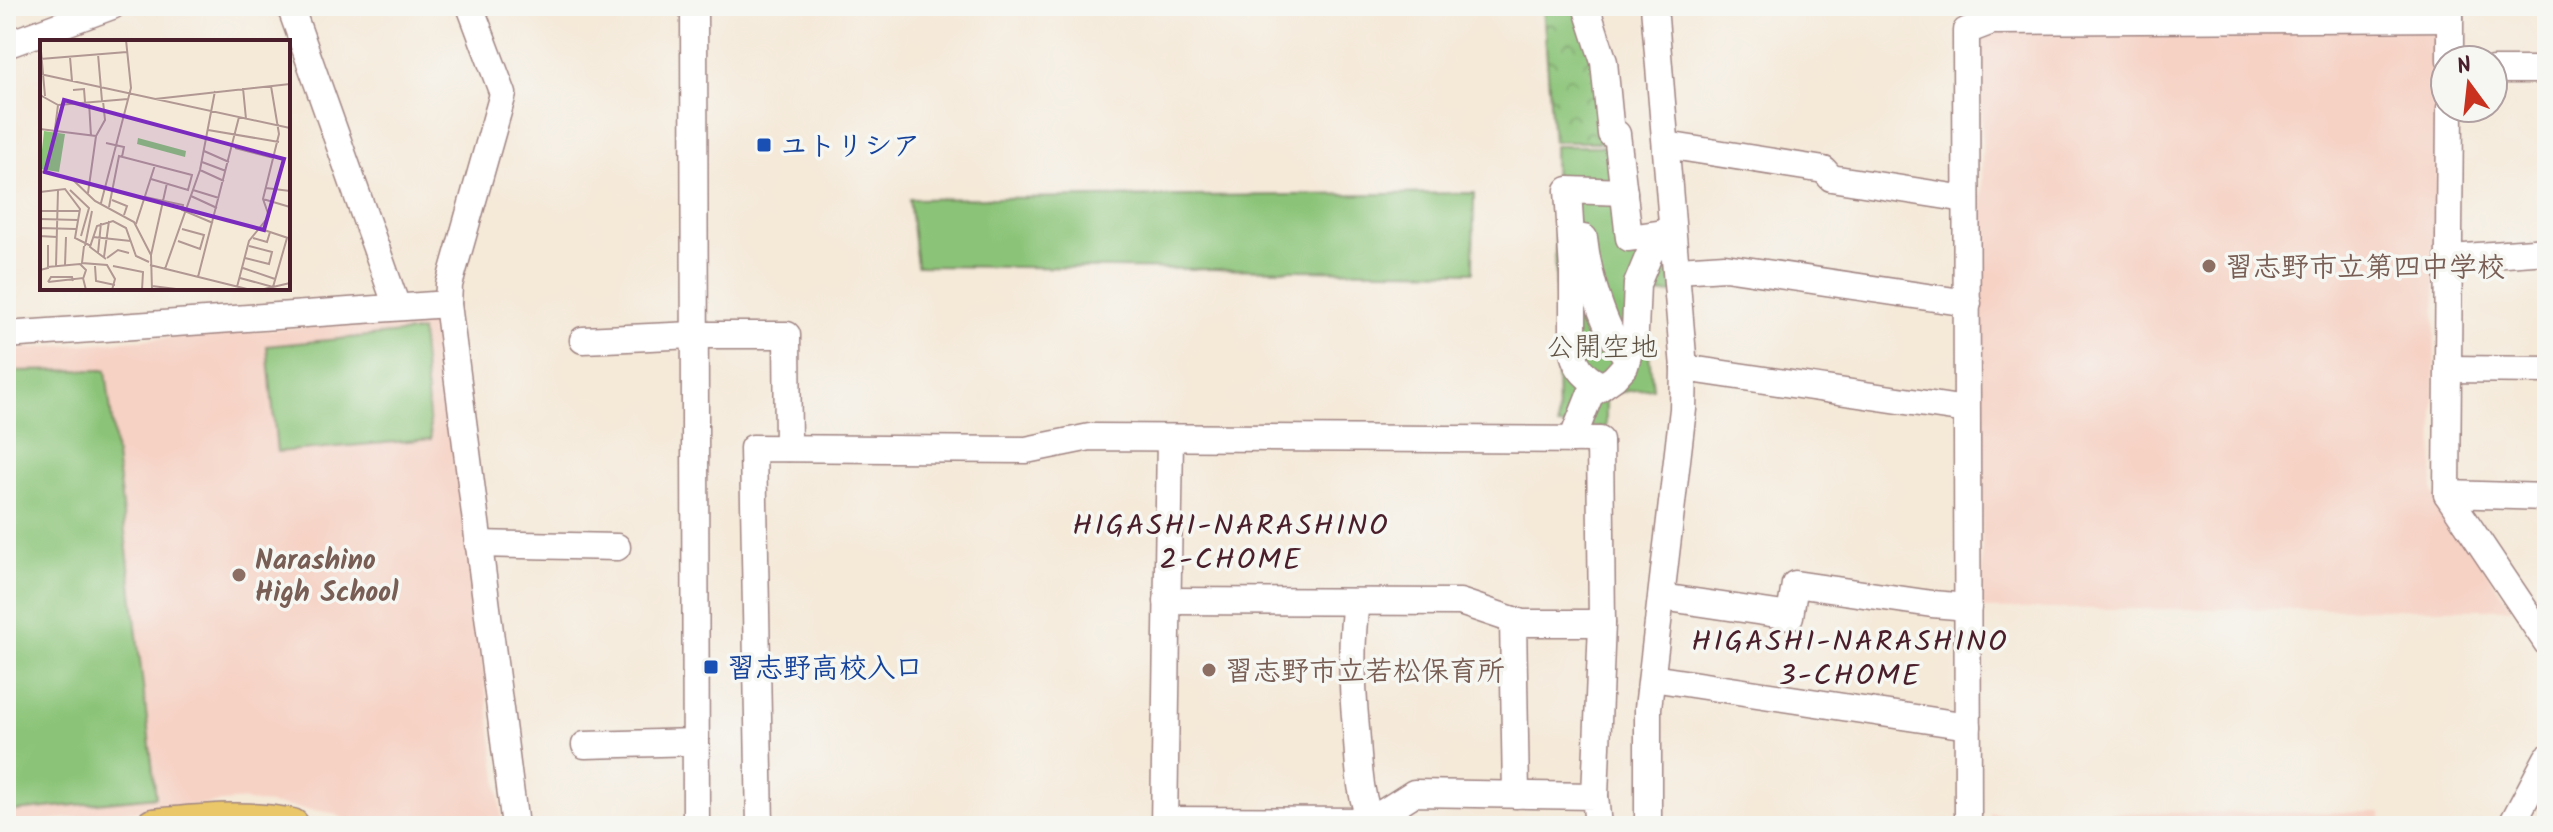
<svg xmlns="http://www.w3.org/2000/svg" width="2553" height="832" viewBox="0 0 2553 832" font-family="Kalam,'Klee One',sans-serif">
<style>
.built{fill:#f6d2c4}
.park{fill:url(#park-crowns);stroke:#6a7252;stroke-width:2}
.garden{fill:#8bc478;stroke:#6a7252;stroke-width:2}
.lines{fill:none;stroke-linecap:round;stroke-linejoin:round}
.minor-casing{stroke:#a08482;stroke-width:29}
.major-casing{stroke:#a08482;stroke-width:37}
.minor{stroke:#fff;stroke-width:26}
.major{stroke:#eac769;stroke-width:34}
.transit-dot{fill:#1a4fb4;stroke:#f6f6f2;stroke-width:3}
.education-dot{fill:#8d6e63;stroke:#f6f6f2;stroke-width:3}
.labels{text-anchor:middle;stroke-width:7;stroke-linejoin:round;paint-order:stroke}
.transit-label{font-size:28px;font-weight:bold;fill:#164399;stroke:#f6f6f2;text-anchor:start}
.education-label{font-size:28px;font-weight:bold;fill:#785e54;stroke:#f6f6f2;text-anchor:start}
.park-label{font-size:28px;fill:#5e5142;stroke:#f6f6f2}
.neighbourhood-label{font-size:30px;letter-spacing:2px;fill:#4a1f2b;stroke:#f6f6f2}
.inset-road{fill:none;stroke:#b19893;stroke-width:2}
.view{fill:#7b2cbf;fill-opacity:0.15;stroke:#7b2cbf;stroke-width:4}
.inset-edge{fill:none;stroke:#4a1f2b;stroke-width:4}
</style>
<defs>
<pattern id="park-crowns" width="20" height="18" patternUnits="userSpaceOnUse" patternTransform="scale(2)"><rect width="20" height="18" fill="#8bc478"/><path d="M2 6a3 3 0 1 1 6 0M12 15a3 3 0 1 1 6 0" fill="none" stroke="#749f63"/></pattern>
</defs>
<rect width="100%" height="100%" fill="#f6f6f2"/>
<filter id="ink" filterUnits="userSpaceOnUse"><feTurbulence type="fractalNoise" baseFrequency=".0125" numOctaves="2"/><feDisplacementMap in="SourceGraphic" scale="16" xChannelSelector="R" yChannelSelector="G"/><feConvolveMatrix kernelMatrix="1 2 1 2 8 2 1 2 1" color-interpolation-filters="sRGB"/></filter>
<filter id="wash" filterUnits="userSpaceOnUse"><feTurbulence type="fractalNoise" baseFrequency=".006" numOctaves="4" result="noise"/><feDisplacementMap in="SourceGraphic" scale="32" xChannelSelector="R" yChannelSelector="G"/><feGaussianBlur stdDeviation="1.8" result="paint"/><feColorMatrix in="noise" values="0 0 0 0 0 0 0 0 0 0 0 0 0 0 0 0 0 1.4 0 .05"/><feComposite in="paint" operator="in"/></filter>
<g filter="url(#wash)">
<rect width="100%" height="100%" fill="#f5e9d8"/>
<!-- built -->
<g class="built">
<path d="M2439,29L2433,493L2512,609H1982V39L1997,32Z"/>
<path d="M439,317L503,826H356L333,813L241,800L6,825V350Z"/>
<path d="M2381,812V826H1990V813Z"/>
</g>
<!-- park -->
<path class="park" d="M1543,6H1604L1617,103L1621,246L1612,142H1553Z"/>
<!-- garden -->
<g class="garden">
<path d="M1554,146H1610L1618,249L1667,243L1673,293L1642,295L1653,388L1606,394V427L1558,426Z"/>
<path d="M1474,193L1473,272L917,266L909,199Z"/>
<path d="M421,331L431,439L277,452L267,346Z"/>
<path d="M106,370L156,797L6,812V371Z"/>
</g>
</g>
<g filter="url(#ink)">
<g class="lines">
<defs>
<g id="minor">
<path d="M290,6L397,307"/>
<path d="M470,6L503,94L449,285L448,304L515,826"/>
<path d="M694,6L696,826"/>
<path d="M2450,6V60"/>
<path d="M6,45L112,6"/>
<path d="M2493,70H2547"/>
<path d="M2450,108L2447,494L2547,643"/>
<path d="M1666,145L1824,170L1831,178L1966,199"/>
<path d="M1584,238C1588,274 1603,330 1627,357"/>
<path d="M2451,258L2547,251"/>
<path d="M1678,270L1725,267L1968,303"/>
<path d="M6,335L448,304"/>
<path d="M583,340L694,335H787L788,448"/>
<path d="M1684,368L1966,410"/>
<path d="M2449,369L2547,370"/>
<path d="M1603,385C1588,381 1576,368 1573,352V271L1568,190L1624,192"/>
<path d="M1572,440L1590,395L1614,378L1625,366L1635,331L1637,284L1649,255L1664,233L1629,238L1617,134H1611L1604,62L1586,6"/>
<path d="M2447,494L2547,497"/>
<path d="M478,544L617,547"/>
<path d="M1662,597L1790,616L1795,584L1932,604L1968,607"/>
<path d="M1356,603C1350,644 1352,686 1356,728C1359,761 1358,795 1373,826"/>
<path d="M1513,620L1516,795"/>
<path d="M1652,678L1968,726"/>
<path d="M585,745L696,742"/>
<path d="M1595,796L1602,623"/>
<path d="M1164,820L1370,821L1414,793L1595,796L1598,826"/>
<path d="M760,826L753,448L1026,450L1090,437L1600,440L1602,623H1522L1460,602L1167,601"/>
<path d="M1164,826L1170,438"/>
<path d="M1648,826V708L1683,409L1684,368L1654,6"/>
<path d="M1968,826L1966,31L1992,21L2450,18"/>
<path d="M2511,826L2547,758"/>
</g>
<path id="major" d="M153,826C200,822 245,816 292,826"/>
</defs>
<!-- minor casing -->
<use href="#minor" class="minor-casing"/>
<!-- major casing -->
<use href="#major" class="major-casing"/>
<!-- minor -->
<use href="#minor" class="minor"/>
<!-- major -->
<use href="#major" class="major"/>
</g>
</g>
<!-- markers -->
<g class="transit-dot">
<rect x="756" y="137" width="16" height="16" rx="4"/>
<rect x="703" y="659" width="16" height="16" rx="4"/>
</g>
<g class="education-dot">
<circle cx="2209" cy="266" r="8"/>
<circle cx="239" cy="575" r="8"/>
<circle cx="1209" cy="670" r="8"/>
</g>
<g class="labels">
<!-- transit labels -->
<g class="transit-label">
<text x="780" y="155">ユトリシア</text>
<text x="727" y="677">習志野高校入口</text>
</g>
<!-- education labels -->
<g class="education-label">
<text x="2225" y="276">習志野市立第四中学校</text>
<text x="255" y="569">Narashino<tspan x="255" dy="32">High School</tspan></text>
<text x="1225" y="680">習志野市立若松保育所</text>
</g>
<!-- park labels -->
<g class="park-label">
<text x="1602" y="356">公開空地</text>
</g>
<!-- neighbourhood labels -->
<g class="neighbourhood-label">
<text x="1231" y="535">HIGASHI-NARASHINO<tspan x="1231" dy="34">2-CHOME</tspan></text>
<text x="1850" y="651">HIGASHI-NARASHINO<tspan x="1850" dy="34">3-CHOME</tspan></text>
</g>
</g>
<!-- overview -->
<g transform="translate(40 40)">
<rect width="250" height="250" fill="#f5e9d8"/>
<path d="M4,91L25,94L19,132L0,129ZM98,98L146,111L145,117L97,104Z" fill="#8bc478"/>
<path class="inset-road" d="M0,0L5,56M58,14L62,61M30,17L32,41M0,19L87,12M0,34L250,88M203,48L206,79M33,50L44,49L45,62M0,55L18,65L15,89M115,59L250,44M49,62L51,96M18,65L88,59M0,89L56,96M168,90L239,102M66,103L84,107L82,117M195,108L234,118M164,111L189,122M162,122L186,131M160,130L184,141M0,131L32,139L55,161L94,182L111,215L112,250M226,148L250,151M30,150L49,168L41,196M153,150L179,158M0,152L25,149L40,169L35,198L51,206M48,153L56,96L65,80L63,61M151,156L177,168M105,157L143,165L142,170L173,183M223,159L250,167M72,160L87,166L84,175M61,163L91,48L86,0M69,167L79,116L152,135L148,150L111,139M0,171H40M0,179L38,180M96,184L115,125M0,188L36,189M1,188L0,196L17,197M221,189L248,198M53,197L91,201M213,198L227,202L230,192M138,201L160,209L164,195L142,189M44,206L42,223L67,225L75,239L72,250M45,206L52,171M58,213L61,183M111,215L127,143M64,217L69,181M67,218L78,210L89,213M205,218L229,224L232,212L209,206M66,219L50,207L57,186L73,181L86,188L96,216L109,222M25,225L26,197M110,225L211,250M16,226L18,150M55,226L56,241L75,245M73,226L103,232L102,250M7,227L40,224L46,230L43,239M203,228L235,239M125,229L160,130L175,51M0,230L8,228V205M158,237L199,77M200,238L233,247L247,198M8,242L43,238L46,250M8,242L11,237H32L33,241M112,246L144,250M197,247L209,201L229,176L223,159L239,94L231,46M220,250L250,243"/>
<path class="view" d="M24,60L244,119L224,190L5,132Z"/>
<rect width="250" height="250" class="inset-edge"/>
</g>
<!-- margin -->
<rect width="2553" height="832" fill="none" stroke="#f6f6f2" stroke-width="32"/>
<!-- north arrow -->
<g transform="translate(2469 84) rotate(345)"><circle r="38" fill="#f6f6f2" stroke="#b1a0a2" stroke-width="2"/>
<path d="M0-6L14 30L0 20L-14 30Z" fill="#c8321e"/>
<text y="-12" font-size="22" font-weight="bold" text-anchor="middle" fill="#4a1f2b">N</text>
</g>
</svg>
